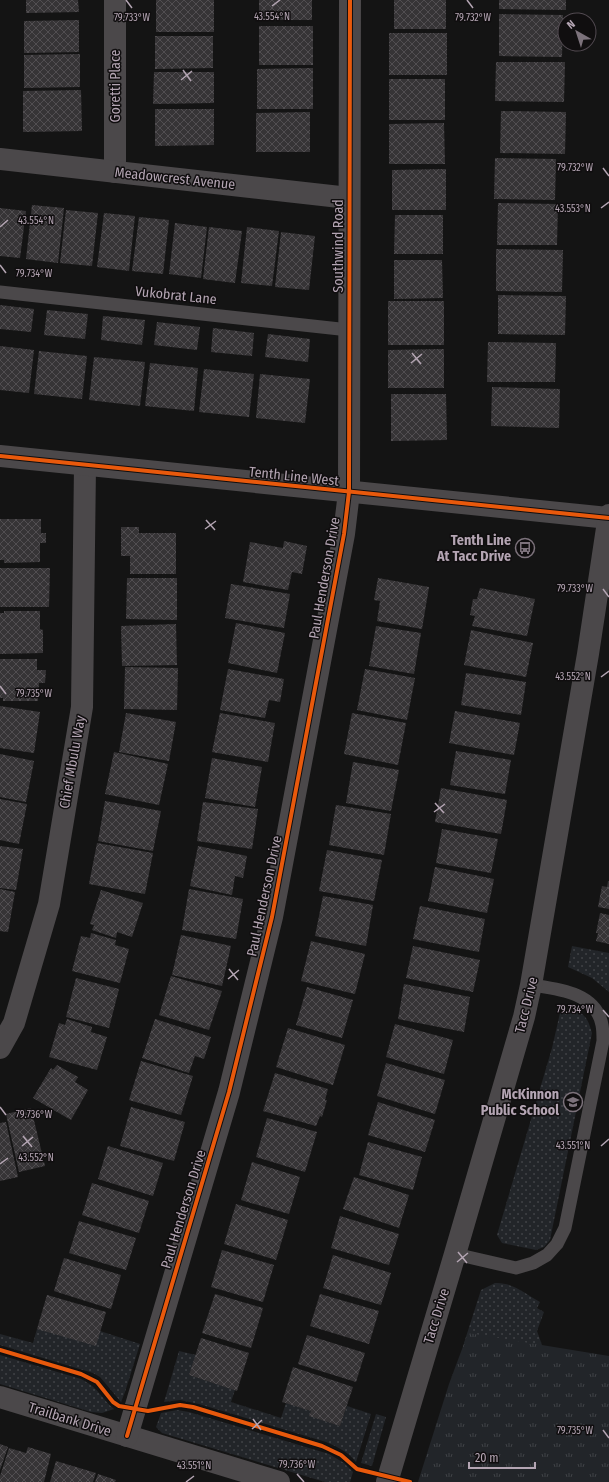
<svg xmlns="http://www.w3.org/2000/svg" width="609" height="1482" viewBox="0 0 609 1482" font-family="'Fira Sans Condensed',sans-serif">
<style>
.grass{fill:url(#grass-dots)}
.park{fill:url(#park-tufts)}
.building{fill:url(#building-cross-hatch)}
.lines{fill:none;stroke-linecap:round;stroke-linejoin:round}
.service{stroke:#4b484a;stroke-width:13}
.minor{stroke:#4b484a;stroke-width:22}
.tertiary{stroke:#4b484a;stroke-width:22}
.cycleway-casing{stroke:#100e0f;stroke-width:6}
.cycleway{stroke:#e8590c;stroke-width:4}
.ticks{fill:none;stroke:#b4a5b3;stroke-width:1.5}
.labels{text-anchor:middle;stroke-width:3;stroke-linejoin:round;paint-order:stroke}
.street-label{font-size:14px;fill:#b4a5b3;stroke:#100e0f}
.poi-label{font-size:14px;font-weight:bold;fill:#b4a5b3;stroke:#100e0f;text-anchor:end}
.ticks-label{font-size:10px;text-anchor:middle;fill:#b4a5b3;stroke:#100e0f;stroke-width:3;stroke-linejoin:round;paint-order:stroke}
</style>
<defs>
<pattern id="grass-dots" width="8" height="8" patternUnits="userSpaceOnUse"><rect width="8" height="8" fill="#222529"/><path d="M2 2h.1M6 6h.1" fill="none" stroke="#404246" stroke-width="1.8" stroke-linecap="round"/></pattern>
<pattern id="park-tufts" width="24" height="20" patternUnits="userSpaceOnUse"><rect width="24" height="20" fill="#222529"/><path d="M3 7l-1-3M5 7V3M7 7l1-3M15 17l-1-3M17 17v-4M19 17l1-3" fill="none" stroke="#404246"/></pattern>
<pattern id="building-cross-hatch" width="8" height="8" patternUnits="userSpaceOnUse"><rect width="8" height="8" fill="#363436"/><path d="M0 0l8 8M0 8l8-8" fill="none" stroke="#514e51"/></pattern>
</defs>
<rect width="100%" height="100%" fill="#141414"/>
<!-- grass -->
<g class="grass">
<path d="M572,946L609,953V992L592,978L568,967Z"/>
<path d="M570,1010C585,1012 588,1019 592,1033L550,1240L544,1247L536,1250L502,1243L497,1235L552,1048L560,1013Z"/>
<path d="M495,1283C512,1282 526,1294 540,1302L537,1308L544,1312L537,1331L542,1345L464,1343L481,1290Z"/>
<path d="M37,1329L100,1331L140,1344L125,1392L121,1402L100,1377L93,1373L0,1345V1334L33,1343Z"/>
<path d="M179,1351L196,1355L189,1375L235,1390L231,1402L281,1418L286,1403L311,1411L310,1416L340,1426L347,1406L371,1414L356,1462C348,1452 338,1447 326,1442L199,1404L180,1400L164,1402Z"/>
<path d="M0,1355L81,1379C99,1388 100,1397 114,1409L102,1413L91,1412L0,1384Z"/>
<path d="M177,1410L189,1412L329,1454L344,1463L353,1472L350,1482H325L162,1433L156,1427L161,1413Z"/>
<path d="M376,1414L386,1417L372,1466L361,1463Z"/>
</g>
<!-- park -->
<path class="park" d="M468,1333L609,1356V1482H418L449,1384Z"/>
<!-- building -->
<g class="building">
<path d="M26,0H78L79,12L26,13Z"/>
<rect x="156" y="0" width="58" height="32"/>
<rect x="259" y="0" width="53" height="20"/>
<rect x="394" y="0" width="52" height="29"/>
<path d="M499,0H566V10L499,9Z"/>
<path d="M499,14L563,15L562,57L499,56Z"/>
<path d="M79,20V52L24,53V21Z"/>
<rect x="259" y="26" width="54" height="39"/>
<rect x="389" y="33" width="58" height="42"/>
<path d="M155,36H213V68L155,69Z"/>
<path d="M80,54V87L24,88V55Z"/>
<path d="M496,62H565L564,102L495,101Z"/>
<path d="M313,68V109H257V69Z"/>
<path d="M154,72H214V103L153,104Z"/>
<rect x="389" y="79" width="56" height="41"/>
<path d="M81,90L82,131L23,132V91Z"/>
<path d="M155,109H214V145L155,146Z"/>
<path d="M501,111L566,112L565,154L500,153Z"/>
<path d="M310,112V152H256V113Z"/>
<path d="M444,123L445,164H389V124Z"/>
<path d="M495,158L556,159L555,200L494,199Z"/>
<path d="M446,169V210H392V170Z"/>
<path d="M498,203L558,204L557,245H497Z"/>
<path d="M32,205L64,208L58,263L26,259Z"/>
<path d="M0,208L26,211L20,258L0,256Z"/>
<path d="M66,210L98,213L92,266L60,263Z"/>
<path d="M104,213L135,216L129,271L97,267Z"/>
<path d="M395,215H443V254H394Z"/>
<path d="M139,217L169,220L163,274L132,271Z"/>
<path d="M175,223L207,227L201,278L169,274Z"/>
<path d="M209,227L242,231L235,283L203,279Z"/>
<path d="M247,227L279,231L272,286L241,283Z"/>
<path d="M281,232L315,236L309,290L275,287Z"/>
<path d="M496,249L563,250L562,292L496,291Z"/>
<path d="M394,260H442L443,298L394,299Z"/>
<path d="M498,295L566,296L565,335L498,334Z"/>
<rect x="388" y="301" width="56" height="44"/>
<path d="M0,305L34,309L31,332L0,329Z"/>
<path d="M47,310L88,314L85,339L44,335Z"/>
<path d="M103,316L145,320L142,345L101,340Z"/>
<path d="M157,322L200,327L197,350L154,345Z"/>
<path d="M213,328L254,333L252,356L211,352Z"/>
<path d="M268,334L310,339L308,362L265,357Z"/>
<path d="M488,342L556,343L555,382H487Z"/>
<path d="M0,346L34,350L29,393L0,390Z"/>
<path d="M444,349V388H388V350Z"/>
<path d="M39,351L87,356L82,399L34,394Z"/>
<path d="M94,357L145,362L140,406L89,400Z"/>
<path d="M150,363L198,368L194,411L145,406Z"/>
<path d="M204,369L254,374L249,417L199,412Z"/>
<path d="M260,374L310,379L305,423L256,418Z"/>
<path d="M492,387L560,389L559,428L491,426Z"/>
<path d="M391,394H446L447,440L391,441Z"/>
<path d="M0,519H41V533H46V543H40V562L4,563V560H0Z"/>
<path d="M121,527H139V533H176V574H130V556H121Z"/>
<path d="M284,541L307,546L302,574L292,572L288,590L243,582L250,542L283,548Z"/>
<path d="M0,568H50L49,607H0Z"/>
<path d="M127,578H177V620L126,619Z"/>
<path d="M378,578L429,587L422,629L377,621L380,601L374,600Z"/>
<path d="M231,584L290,594L284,628L225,618Z"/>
<path d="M480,588L535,599L527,636L472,626L475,616L470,615L473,599H477Z"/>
<path d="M4,611H40V629L43,630V653L0,654V613H4Z"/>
<path d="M236,623L285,633L277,673L228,663Z"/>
<path d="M176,624L177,665L122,666L121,626Z"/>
<path d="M376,626L421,633L414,674L369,666Z"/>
<path d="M471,630L533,643L526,677L464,665Z"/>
<path d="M0,659H37V670H46L45,683H39L38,701H3V698H0Z"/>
<path d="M125,667L178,668L177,710L124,709Z"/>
<path d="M228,669L284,679L280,702L269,700L265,718L220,710Z"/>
<path d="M365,669L415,678L407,720L357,710Z"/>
<path d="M466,673L526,682L521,715L461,705Z"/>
<path d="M0,706L40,712L34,753L0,748Z"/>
<path d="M455,711L520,723L514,755L449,743Z"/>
<path d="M126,713L176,722L169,761L119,752Z"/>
<path d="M220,713L275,723L268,762L212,752Z"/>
<path d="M352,713L406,723L398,765L344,754Z"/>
<path d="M456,751L511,760L505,794L450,785Z"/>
<path d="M114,752L168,764L159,805L105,794Z"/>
<path d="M0,754L34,761L26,802L0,797Z"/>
<path d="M212,758L262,767L255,807L205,798Z"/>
<path d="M353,762L399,770L391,811L346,803Z"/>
<path d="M441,788L507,800L501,834L435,822Z"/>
<path d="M0,799L27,804L19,844L0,840Z"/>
<path d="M105,801L161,811L153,851L98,841Z"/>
<path d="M203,802L258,809L252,849L197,841Z"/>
<path d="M336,805L391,814L384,855L329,845Z"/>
<path d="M442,829L498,839L491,873L436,863Z"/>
<path d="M97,843L153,853L145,894L89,884Z"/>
<path d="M0,846L23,849L16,890L0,888Z"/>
<path d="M198,846L247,856L243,878L235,876L232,895L190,886Z"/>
<path d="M327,850L382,860L374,901L319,891Z"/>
<path d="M435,867L494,879L487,913L428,901Z"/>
<path d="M608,881H609V909L598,907L602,886L607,887Z"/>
<path d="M0,889L15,892L8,932L0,931Z"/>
<path d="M189,889L243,899L236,939L182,930Z"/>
<path d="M101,890L143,903L132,937L117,932L116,938L92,930L94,925L90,924Z"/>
<path d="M323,896L373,905L366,946L315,936Z"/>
<path d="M420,906L485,919L479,952L413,939Z"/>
<path d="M600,913L609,915V944L596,941L598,933H596Z"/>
<path d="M91,933L116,940L115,945L129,949L120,983L72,971L81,936L90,938Z"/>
<path d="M181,935L231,946L222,986L172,975Z"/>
<path d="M311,941L365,954L355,994L301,981Z"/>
<path d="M413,946L480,960L473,992L406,978Z"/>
<path d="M171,976L222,991L209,1030L159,1015Z"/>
<path d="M76,978L119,989L109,1028L66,1017Z"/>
<path d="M404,984L470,997L464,1032L398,1019Z"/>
<path d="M307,987L353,1000L342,1038L296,1025Z"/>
<path d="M67,1019L92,1027L91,1032L107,1037L97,1070L49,1057L59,1023L65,1025Z"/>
<path d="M155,1019L211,1037L204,1059L195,1056L189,1073L142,1058Z"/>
<path d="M395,1024L453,1040L444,1074L386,1057Z"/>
<path d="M288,1028L345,1045L333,1085L276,1067Z"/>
<path d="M141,1061L193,1076L181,1115L129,1100Z"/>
<path d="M386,1063L445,1080L435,1114L377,1096Z"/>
<path d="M57,1065L78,1077L75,1082L88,1090L71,1120L33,1098L51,1068L53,1070Z"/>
<path d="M275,1073L328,1089L325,1100H327L322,1117L320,1116L316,1126L263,1111Z"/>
<path d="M378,1102L435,1120L425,1152L368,1135Z"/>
<path d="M131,1107L185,1122L174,1161L120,1146Z"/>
<path d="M31,1108L45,1166L19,1172L6,1114Z"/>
<path d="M267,1118L317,1132L305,1172L256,1157Z"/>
<path d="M6,1122L18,1177L0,1181V1123Z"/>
<path d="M368,1142L422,1157L413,1190L359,1175Z"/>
<path d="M108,1146L163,1163L153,1196L98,1179Z"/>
<path d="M252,1162L300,1177L289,1214L241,1200Z"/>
<path d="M354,1177L409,1195L399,1228L343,1209Z"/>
<path d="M92,1183L149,1201L139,1233L82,1215Z"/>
<path d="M236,1204L288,1220L276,1260L224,1244Z"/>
<path d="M340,1216L399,1234L389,1265L331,1248Z"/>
<path d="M79,1221L136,1238L126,1270L69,1253Z"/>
<path d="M222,1250L274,1265L263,1302L211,1287Z"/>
<path d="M333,1255L391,1273L381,1305L323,1288Z"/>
<path d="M64,1258L121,1275L111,1309L54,1291Z"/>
<path d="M215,1294L263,1308L251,1348L202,1333Z"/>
<path d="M320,1294L379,1311L369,1344L310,1326Z"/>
<path d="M47,1295L106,1312L96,1346L37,1329Z"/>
<path d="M307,1335L365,1353L356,1382L298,1364Z"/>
<path d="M201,1338L249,1353L237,1391L189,1375Z"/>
<path d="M293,1367L353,1387L340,1426L309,1416L311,1411L282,1402Z"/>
<path d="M0,1444L8,1447L0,1470Z"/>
<path d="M28,1447L51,1454L44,1482H0V1476L9,1448L26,1453Z"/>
<path d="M56,1461L96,1473L93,1482H50Z"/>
<path d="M98,1474L116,1480L115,1482H95Z"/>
</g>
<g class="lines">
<!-- service -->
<g class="service">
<path d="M0,292L349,330"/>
<path d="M455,1254L516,1268L533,1263L547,1255L557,1244L565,1228L603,1041C603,1036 603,1030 602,1025C596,992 557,989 531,985"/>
</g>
<!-- minor -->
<g class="minor">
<path d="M115,0V172"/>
<path d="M0,159L349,198"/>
<path d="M0,1048L14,1023L49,904L82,707L85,466"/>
<path d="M0,1397L279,1482"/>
<path d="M127,1436L229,1092L272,917L344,534L349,492L350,0"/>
</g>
<!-- tertiary -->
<g class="tertiary">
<path d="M0,456L609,518"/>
<path d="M387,1482L455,1254L524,1017L531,985L588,654L609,515"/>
</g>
<defs>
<g id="cycleway">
<path d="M0,456L609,518"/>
<path d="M0,1350L81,1374L97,1382L113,1402L119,1406L148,1411L180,1405L193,1407L322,1446L341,1455L357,1469L410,1482"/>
<path d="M127,1436L229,1092L272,917L344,534L349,492L350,0"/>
</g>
</defs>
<!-- cycleway casing -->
<use href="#cycleway" class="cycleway-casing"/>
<!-- cycleway -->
<use href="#cycleway" class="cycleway"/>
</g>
<!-- ticks -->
<path class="ticks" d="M126,0L132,8M467,0L473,8M272,6L280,0M183,70L191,81M181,80L192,71M603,168L609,176M601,208L609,202M0,227L8,220M0,265L6,273M412,353L421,364M411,363L422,354M206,520L215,530M205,529L216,521M603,589L609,597M601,677L609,671M0,686L6,694M435,803L444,813M434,812L445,804M229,969L238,980M228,979L239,970M603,1010L609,1017M0,1107L6,1115M23,1136L32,1147M22,1146L33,1137M601,1146L609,1139M0,1164L8,1158M458,1252L467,1263M457,1262L468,1253M253,1419L261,1430M252,1429L262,1420M603,1430L609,1438M297,1474L304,1482M186,1482L194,1476"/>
<!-- icons -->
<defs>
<symbol id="bus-ring" viewBox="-11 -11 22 22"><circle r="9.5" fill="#100e0f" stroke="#7c727b" stroke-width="1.5"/><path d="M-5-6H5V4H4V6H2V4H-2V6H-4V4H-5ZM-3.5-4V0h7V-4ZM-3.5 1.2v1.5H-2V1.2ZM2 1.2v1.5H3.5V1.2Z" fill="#7c727b"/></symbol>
<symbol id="school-ring" viewBox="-11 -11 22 22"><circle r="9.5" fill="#100e0f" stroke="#7c727b" stroke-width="1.5"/><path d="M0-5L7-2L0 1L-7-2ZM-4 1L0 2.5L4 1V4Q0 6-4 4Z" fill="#7c727b"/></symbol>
</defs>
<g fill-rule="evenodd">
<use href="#bus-ring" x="514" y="537" width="22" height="22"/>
<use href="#school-ring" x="562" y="1091" width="22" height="22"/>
</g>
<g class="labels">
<!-- street labels -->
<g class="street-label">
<text transform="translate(115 86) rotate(-90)" y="5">Goretti Place</text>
<text transform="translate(175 178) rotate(6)" y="5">Meadowcrest Avenue</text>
<text transform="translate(338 246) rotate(-90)" y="5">Southwind Road</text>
<text transform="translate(176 295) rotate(6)" y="5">Vukobrat Lane</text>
<text transform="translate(294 476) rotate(6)" y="5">Tenth Line West</text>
<text transform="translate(324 578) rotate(-80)" y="5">Paul Henderson Drive</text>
<text transform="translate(72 762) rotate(-80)" y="5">Chief Mbulu Way</text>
<text transform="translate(264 896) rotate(-78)" y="5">Paul Henderson Drive</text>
<text transform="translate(526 1005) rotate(-76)" y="5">Tacc Drive</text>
<text transform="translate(183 1209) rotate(-73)" y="5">Paul Henderson Drive</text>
<text transform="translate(436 1316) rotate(-73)" y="5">Tacc Drive</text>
<text transform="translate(70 1419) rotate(17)" y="5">Trailbank Drive</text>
</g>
<!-- poi labels -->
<g class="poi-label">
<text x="511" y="545">Tenth Line<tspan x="511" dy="16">At Tacc Drive</tspan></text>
<text x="559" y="1099">McKinnon<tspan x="559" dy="16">Public School</tspan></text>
</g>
</g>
<g class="ticks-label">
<text x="272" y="20">43.554°N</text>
<text x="132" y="21">79.733°W</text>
<text x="473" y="21">79.732°W</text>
<text x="575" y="171">79.732°W</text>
<text x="573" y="212">43.553°N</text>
<text x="36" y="224">43.554°N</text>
<text x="34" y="277">79.734°W</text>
<text x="575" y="592">79.733°W</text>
<text x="573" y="680">43.552°N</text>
<text x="34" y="697">79.735°W</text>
<text x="575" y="1013">79.734°W</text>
<text x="34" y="1118">79.736°W</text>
<text x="573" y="1149">43.551°N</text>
<text x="36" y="1161">43.552°N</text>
<text x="575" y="1434">79.735°W</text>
<text x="297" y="1468">79.736°W</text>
<text x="194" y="1469">43.551°N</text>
</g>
<!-- north arrow -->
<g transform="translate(577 32) rotate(321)"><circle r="19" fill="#100e0f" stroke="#524a51"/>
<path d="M0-3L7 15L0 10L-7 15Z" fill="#7c727b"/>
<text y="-6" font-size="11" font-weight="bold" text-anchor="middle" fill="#b4a5b3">N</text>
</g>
<!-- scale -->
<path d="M469 1462v6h66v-6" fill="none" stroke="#b4a5b3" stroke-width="2"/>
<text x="475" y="1462" font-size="12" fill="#b4a5b3" stroke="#100e0f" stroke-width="3" paint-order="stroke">20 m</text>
</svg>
